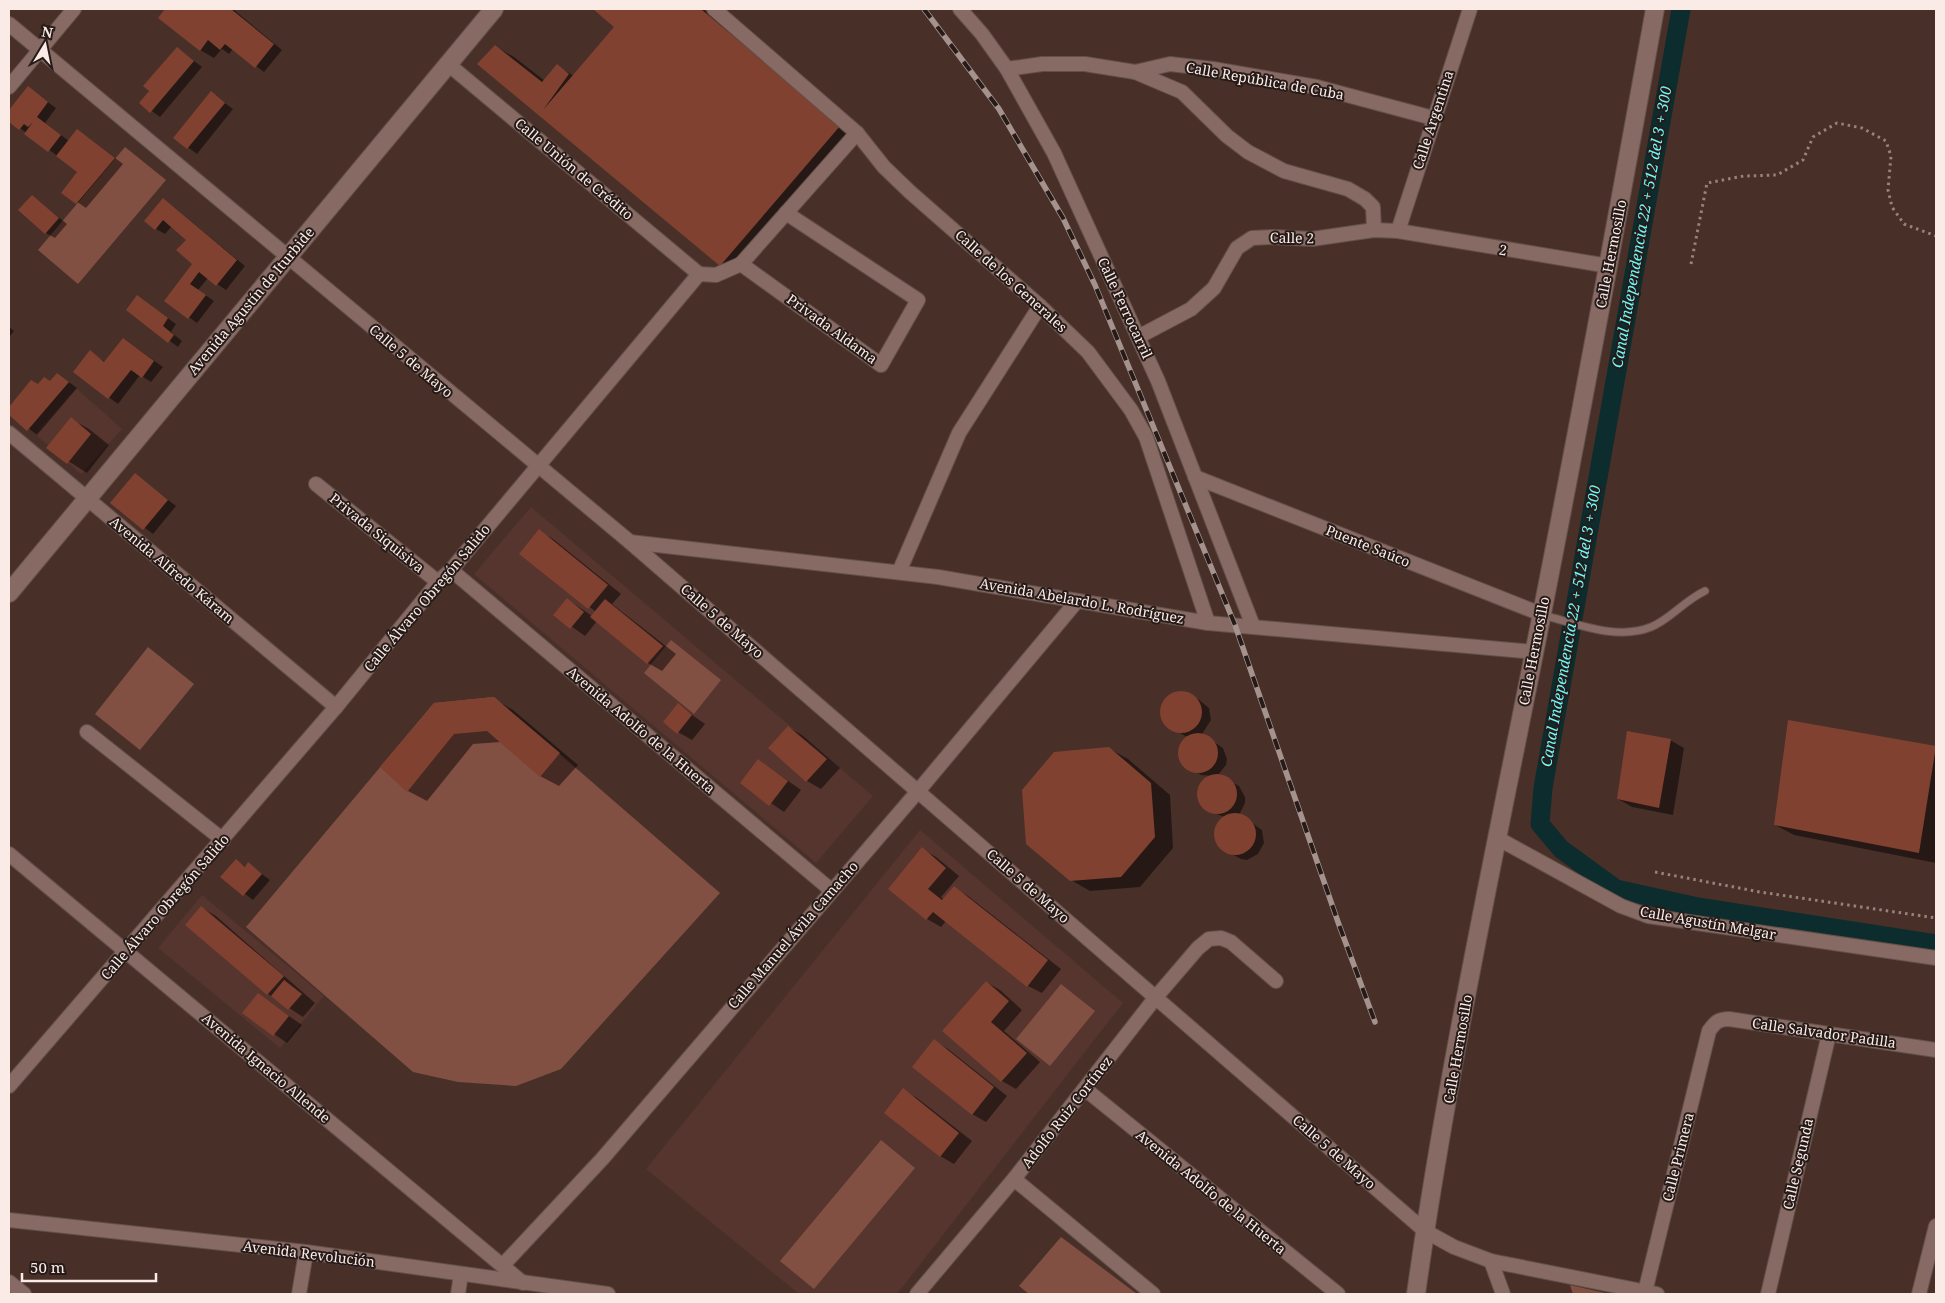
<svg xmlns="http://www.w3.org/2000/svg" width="1945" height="1303" viewBox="0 0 1945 1303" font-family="'Noto Serif',serif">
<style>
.built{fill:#55352d}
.green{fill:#825042}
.shadow{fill:#0007}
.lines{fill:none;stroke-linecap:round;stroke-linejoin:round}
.canal{stroke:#0d2c2d;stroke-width:19}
.building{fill:#814130}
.service-casing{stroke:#634f49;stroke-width:9}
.minor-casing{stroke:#634f49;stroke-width:16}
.tertiary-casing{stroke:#634f49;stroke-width:20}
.path{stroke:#97827c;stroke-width:3;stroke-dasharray:2.5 4;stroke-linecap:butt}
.service{stroke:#866a63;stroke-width:7}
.minor{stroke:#866a63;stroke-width:14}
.tertiary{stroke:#866a63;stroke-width:18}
.rail-casing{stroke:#a5928c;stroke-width:5.5}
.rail{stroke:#261b18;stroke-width:4;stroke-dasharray:11;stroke-linecap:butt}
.labels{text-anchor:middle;stroke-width:4;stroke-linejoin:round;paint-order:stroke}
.street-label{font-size:14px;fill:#fbebe6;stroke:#261b18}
.water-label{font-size:15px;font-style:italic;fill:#6dfafb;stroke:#261b18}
</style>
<rect width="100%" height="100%" fill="#483029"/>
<!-- built -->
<g class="built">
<path d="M76,388L122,429L81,474L35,434Z"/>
<path d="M531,507L873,796L816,863L474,574Z"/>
<path d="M920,830L1123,1003L897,1294H799L646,1169Z"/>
<path d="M202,895L324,996L280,1048L158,948Z"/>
</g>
<!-- green -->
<g class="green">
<path d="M125,147L166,180L78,284L38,250Z"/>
<path d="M671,640L721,680L694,714L644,673Z"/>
<path d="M148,647L194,684L140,750L95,714Z"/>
<path d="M494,697L720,893L561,1069L516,1086L458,1082L413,1072L246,927L434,703Z"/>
<path d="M1061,984L1095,1011L1050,1066L1016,1039Z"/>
<path d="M881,1140L915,1168L814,1289L780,1261Z"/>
<path d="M1061,1237L1137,1294H1029L1019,1286Z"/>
<path d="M1570,1285L1609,1294H1573Z"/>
</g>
<!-- shadow -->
<g class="shadow">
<path d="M167,9H233L282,50L264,72L233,49L229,54L222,49L214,58L200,50L160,17Z"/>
<path d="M595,9H703L853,135L734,273L720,265L540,113L495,46L514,57L545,81L557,66L574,76L616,27Z"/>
<path d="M177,48L202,67L160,117L141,103Z"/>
<path d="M28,88L56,108L45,123L69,141L86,136L123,164L86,208L63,192L79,172L9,120V112Z"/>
<path d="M211,93L233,109L197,154L174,137Z"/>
<path d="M32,196L67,224L55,238L46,233Z"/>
<path d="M164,199L245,266L226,290L208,278L198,290L214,301L197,323L166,301L194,264L187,240L172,226L165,234L156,229Z"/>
<path d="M137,296L176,324L171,332L182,341L178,347L127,309Z"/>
<path d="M9,327L14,331L9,337Z"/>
<path d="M124,339L163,367L151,382L140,375L118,404L75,372L90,352L105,362Z"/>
<path d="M58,374L77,388L37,435L9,413V408L31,382L38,386L51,382Z"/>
<path d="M71,419L89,429L109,445L87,473L48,448Z"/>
<path d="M136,475L176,506L153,534L112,503Z"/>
<path d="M539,531L553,539L621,594L612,604L676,654L662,671L648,663L597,621L585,636L554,614L567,599L592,616L596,612L521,553Z"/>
<path d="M1182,692L1198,699L1209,708L1211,720L1202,734L1223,748L1227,759L1226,765L1218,775L1239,786L1245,797V803L1240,813L1235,816H1242L1262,830L1264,843L1258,854L1247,860L1241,859L1220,848L1215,836L1216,830L1224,817L1207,810L1199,801V789L1206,779L1213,776L1201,775L1182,762L1180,756L1182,744L1191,736L1187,737L1166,725L1163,719L1162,706L1170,696Z"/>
<path d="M494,699L513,710L578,765L559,786L540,776L501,742L473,744L427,801L408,791L382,767Z"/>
<path d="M678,705L705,724L692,740L678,732Z"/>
<path d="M1789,721L1936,747V863L1794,835L1775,825Z"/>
<path d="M788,727L802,735L840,768L821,789L807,781L770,748Z"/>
<path d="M1670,740L1684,748L1673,815L1632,807L1618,799Z"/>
<path d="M1108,748L1128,759L1170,795L1173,848L1140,887L1090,891L1071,880Z"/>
<path d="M759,760L801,790L784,812L742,783Z"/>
<path d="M922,849L936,857L959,876L941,897L944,900L954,888L968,896L1061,969L1042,993L1028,986L946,921L941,927L927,919L889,889Z"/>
<path d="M236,860L246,867L248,864L270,880L253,900L222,876Z"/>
<path d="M202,908L216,916L315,1003L303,1017L268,994L187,925Z"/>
<path d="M986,982L1000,990L1022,1010L1004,1031L1040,1062L1016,1089L1002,1081L944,1030Z"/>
<path d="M258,995L302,1025L287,1043L244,1013Z"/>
<path d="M934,1041L948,1049L1007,1096L986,1122L972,1114Z"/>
<path d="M903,1090L917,1098L972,1141L954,1164L940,1156Z"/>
</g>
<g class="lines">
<!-- canal -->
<path class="canal" d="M1681,9L1543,788L1540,824L1561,849L1616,889L1698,907L1936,944"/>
</g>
<!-- building -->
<g class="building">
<path d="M165,9H231L274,44L255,68L225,44L220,50L208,40L200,51L158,18Z"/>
<path d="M593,9H701L840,126L720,266L477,64L495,45L542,82L557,64L569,74L543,110L614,27Z"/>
<path d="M177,47L194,61L150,113L139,103L149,91L143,86Z"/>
<path d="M28,86L48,102L37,117L61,135L48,152L24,134L33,122L28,127L24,124L19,130L9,122V110Z"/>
<path d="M211,91L225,103L187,149L173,138Z"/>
<path d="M77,129L115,158L76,204L61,193L77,172L56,156Z"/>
<path d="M32,195L59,218L45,234L18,210Z"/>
<path d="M163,198L237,260L216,286L199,272L190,284L206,295L188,319L164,301L192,264L176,250L186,240L163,220L155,230L144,221Z"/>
<path d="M137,295L168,318L163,326L174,335L168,343L126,310Z"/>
<path d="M123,338L154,361L142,378L131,370L108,399L73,372L90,350L104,362Z"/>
<path d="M57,373L69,382L27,431L9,415V407L31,380L38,384L44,377L50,381Z"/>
<path d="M71,417L91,434L67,464L46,448Z"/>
<path d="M135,473L168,500L143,530L110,503Z"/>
<path d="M539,529L608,585L588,609L519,554Z"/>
<path d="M567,598L584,612L570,629L553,615Z"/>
<path d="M605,599L663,646L647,664L590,617Z"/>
<circle cx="1181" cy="712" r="21"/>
<path d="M494,697L560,753L540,777L487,731L454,734L407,792L380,767L434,703Z"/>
<path d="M678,703L692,715L677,734L663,722Z"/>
<path d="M1788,720L1936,746L1919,853L1774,825Z"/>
<path d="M788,726L827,759L806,782L768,748Z"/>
<path d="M1627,731L1671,739L1659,808L1617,799Z"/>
<circle cx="1198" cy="753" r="20"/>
<path d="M1109,747L1151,783L1155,837L1121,877L1070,881L1026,844L1022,790L1054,752Z"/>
<path d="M758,759L788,781L769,806L740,783Z"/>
<circle cx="1217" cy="794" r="20"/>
<circle cx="1235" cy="834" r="21"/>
<path d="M922,847L946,868L928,889L942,900L954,886L1048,960L1027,987L933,912L926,920L888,889Z"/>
<path d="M236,859L245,867L248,862L262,874L243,896L220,877Z"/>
<path d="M201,906L284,976L267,995L185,925Z"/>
<path d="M284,980L302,994L288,1010L271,996Z"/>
<path d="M986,981L1009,1001L991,1022L1027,1053L1001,1082L942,1031Z"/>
<path d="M258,993L289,1016L273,1036L242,1013Z"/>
<path d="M934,1039L994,1087L972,1115L912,1067Z"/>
<path d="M903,1088L959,1133L940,1157L884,1113Z"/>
</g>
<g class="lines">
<defs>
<path id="service" d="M1542,615C1576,623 1616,641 1651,627C1669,620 1685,600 1705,591"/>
<g id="minor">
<path d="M714,9L857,133L884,167L910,192L1040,306L1088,352L1131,410L1146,437L1208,623"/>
<path d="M960,9L982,34L1007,69L1054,153L1158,381L1253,626"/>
<path d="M9,24L630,542L1425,1231L1454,1247L1491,1261L1657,1294"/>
<path d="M448,64L699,274"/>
<path d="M1007,69L1042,64H1085L1135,72L1170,64L1213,69L1317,87L1433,118"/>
<path d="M1135,72L1182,92L1227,136L1248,152L1284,171L1348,189L1365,199L1373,207L1374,230"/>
<path d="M9,87L74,9"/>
<path d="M1398,231L1470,9"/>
<path d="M741,264L881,365L918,300L786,213"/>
<path d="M699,274L716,275L741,264L857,133"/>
<path d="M1138,337L1191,309L1214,288L1237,248L1252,238L1273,237L1312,239L1374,230L1398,231L1609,266"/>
<path d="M9,433L336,707"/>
<path d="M1195,477L1541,614"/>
<path d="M316,484L438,582"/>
<path d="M630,542L938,577L1208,623L1534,652"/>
<path d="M451,570L831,890"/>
<path d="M899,572L959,433L1040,306"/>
<path d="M87,732L223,840"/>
<path d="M1497,838L1621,906L1648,916L1936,958"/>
<path d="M9,854L523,1283"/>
<path d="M9,1086L336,707L438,582L451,570L699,274"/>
<path d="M1085,1089L1338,1294"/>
<path d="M1014,1179L1153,1294"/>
<path d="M9,1220L306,1252L608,1294"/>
<path d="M1491,1261L1503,1294"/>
<path d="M503,1265L603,1158L919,790L1077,601"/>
<path d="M9,1282L24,1294"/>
<path d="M1645,1292L1709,1031C1715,1022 1719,1019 1729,1019L1936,1050"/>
<path d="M299,1294L306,1252"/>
<path d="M458,1294L461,1274"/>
<path d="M917,1294L1014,1179L1156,997L1198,948L1209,939L1221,938L1231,942L1276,981"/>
<path d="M1768,1294L1829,1034"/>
<path d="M1919,1294L1936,1226"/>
</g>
<g id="tertiary">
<path d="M9,593L494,9"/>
<path d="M1416,1294C1445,1086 1489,880 1530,674C1574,453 1615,231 1655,9"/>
</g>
</defs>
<!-- service casing -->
<use href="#service" class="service-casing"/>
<!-- minor casing -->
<use href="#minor" class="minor-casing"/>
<!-- tertiary casing -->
<use href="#tertiary" class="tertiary-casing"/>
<!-- path -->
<g class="path">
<path d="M1691,264L1707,183L1744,176L1777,175L1803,160L1813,137L1837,123L1862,128L1886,141L1891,156L1888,190L1892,207L1904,224L1936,236"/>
<path d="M1655,872L1760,892L1936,918"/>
</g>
<!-- service -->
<use href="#service" class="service"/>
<!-- minor -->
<use href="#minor" class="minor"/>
<!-- tertiary -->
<use href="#tertiary" class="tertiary"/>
<defs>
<path id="rail" d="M924,9L999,109L1063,218L1095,285L1235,625L1338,922L1375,1022"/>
</defs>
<!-- rail casing -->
<use href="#rail" class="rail-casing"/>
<!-- rail -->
<use href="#rail" class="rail"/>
</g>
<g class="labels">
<!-- street labels -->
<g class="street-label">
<text transform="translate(1265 81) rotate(10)" y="5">Calle República de Cuba</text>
<text transform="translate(1433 120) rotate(-72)" y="5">Calle Argentina</text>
<text transform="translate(574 169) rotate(40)" y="5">Calle Unión de Crédito</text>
<text transform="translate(1292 238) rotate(1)" y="5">Calle 2</text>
<text transform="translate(1503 250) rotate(10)" y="5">2</text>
<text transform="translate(1611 254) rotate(-79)" y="5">Calle Hermosillo</text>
<text transform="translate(1011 281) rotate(42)" y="5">Calle de los Generales</text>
<text transform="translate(251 301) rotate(-50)" y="5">Avenida Agustín de Iturbide</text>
<text transform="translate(1125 308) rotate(65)" y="5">Calle Ferrocarril</text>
<text transform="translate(832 329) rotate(36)" y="5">Privada Aldama</text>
<text transform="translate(411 361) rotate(40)" y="5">Calle 5 de Mayo</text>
<text transform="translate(377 533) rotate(39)" y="5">Privada Siquisiva</text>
<text transform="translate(1368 546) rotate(22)" y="5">Puente Saúco</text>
<text transform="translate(172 570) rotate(40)" y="5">Avenida Alfredo Káram</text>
<text transform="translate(427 598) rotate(-50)" y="5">Calle Álvaro Obregón Salido</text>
<text transform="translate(1082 601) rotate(10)" y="5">Avenida Abelardo L. Rodríguez</text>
<text transform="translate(722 621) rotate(41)" y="5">Calle 5 de Mayo</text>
<text transform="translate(1534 651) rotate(-79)" y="5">Calle Hermosillo</text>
<text transform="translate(641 730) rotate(40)" y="5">Avenida Adolfo de la Huerta</text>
<text transform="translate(1028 886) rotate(41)" y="5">Calle 5 de Mayo</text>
<text transform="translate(165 907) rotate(-49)" y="5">Calle Álvaro Obregón Salido</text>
<text transform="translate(1708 923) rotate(10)" y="5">Calle Agustín Melgar</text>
<text transform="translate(793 935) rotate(-49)" y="5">Calle Manuel Ávila Camacho</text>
<text transform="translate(1824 1033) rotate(8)" y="5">Calle Salvador Padilla</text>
<text transform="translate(1458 1049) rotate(-80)" y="5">Calle Hermosillo</text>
<text transform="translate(266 1068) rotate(40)" y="5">Avenida Ignacio Allende</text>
<text transform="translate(1067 1112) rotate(-52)" y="5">Adolfo Ruiz Cortínez</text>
<text transform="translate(1334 1152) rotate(41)" y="5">Calle 5 de Mayo</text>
<text transform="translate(1678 1157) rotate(-76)" y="5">Calle Primera</text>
<text transform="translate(1798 1164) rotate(-77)" y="5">Calle Segunda</text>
<text transform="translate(1211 1192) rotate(39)" y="5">Avenida Adolfo de la Huerta</text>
<text transform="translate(309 1254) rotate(7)" y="5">Avenida Revolución</text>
</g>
<!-- water labels -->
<g class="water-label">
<text transform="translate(1642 227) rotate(-80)" y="5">Canal Independencia 22 + 512 del 3 + 300</text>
<text transform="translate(1571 626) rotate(-80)" y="5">Canal Independencia 22 + 512 del 3 + 300</text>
</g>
</g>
<!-- border -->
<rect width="1945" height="1303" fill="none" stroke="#fbebe6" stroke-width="20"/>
<!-- north arrow -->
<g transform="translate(45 45) rotate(10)" stroke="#261b18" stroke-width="4" paint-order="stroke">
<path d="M0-4L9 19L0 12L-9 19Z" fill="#fbebe6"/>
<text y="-8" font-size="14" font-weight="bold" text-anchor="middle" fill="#fbebe6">N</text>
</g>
<!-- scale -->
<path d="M22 1273v8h134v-8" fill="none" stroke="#fbebe6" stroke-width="2.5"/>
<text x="30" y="1273" font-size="15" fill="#fbebe6" stroke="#261b18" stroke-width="4" paint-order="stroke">50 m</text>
</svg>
